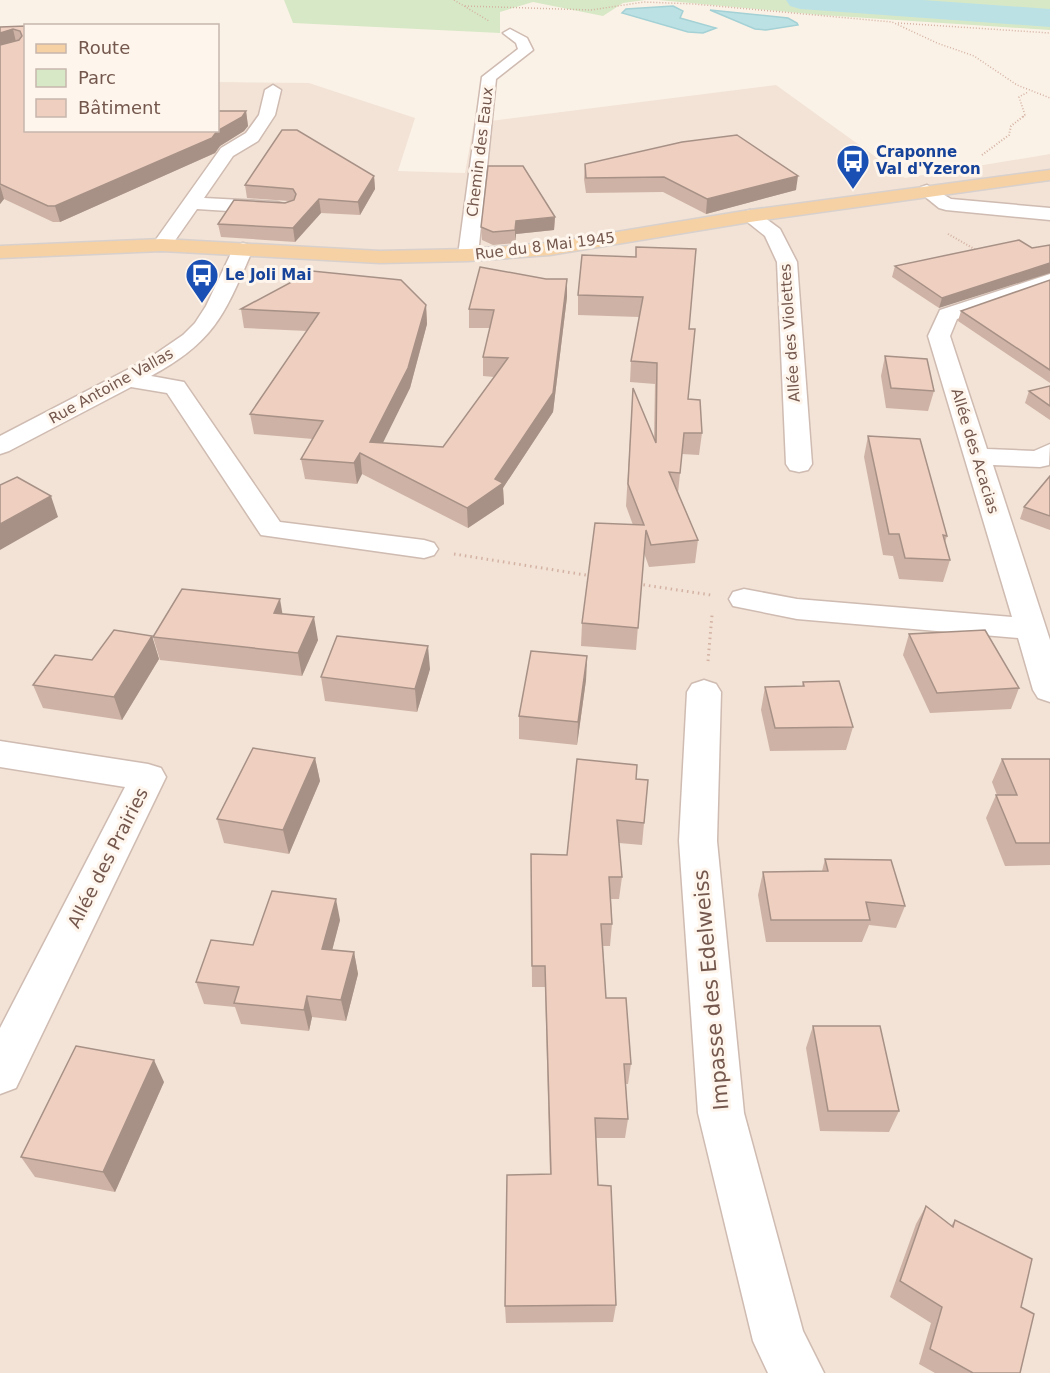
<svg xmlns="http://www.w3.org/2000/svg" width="1050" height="1373" viewBox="0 0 1050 1373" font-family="'DejaVu Sans',sans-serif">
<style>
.residential{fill:#f2e3d6}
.green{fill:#d7e8c6}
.water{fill:#bce1e4;stroke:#a3d1d5;stroke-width:1.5}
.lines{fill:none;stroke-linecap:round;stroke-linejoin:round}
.river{fill:#bce1e4;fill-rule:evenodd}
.minor-casing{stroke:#cfbbb1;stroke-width:3}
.major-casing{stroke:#d8d0cd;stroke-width:3}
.path-far2{stroke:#d4b2a3;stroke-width:1.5;stroke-dasharray:1 2;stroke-linecap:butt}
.path-far1{stroke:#d4b2a3;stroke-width:2;stroke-dasharray:1 2;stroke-linecap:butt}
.path{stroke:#d4b2a3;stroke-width:3;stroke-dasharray:1.5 4;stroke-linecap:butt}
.minor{fill:#fff;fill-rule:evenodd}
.major{fill:#f6d1a3;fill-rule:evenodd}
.wall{fill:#ceb2a5}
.shaded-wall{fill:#a79186}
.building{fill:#efcfc0;stroke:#a79186;stroke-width:1.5}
.labels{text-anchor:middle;stroke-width:6;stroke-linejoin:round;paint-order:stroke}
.far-street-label{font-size:15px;fill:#74574d;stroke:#fef6ed}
.far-transit-label{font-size:15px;font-weight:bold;fill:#164399;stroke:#fef6ed;text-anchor:start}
.street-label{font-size:18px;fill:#74574d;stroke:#fef6ed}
.near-street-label{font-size:21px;fill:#74574d;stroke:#fef6ed}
</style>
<rect width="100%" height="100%" fill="#fbf2e7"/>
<!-- residential -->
<path class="residential" d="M0,28L26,130H218V82L309,83L415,118L398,171L465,173L474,123L776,85L905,178L1050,154V1373H0Z"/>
<!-- green -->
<g class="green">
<path d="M284,0H645L623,3L603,16L533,2L500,12V33L293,23Z"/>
<path d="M658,0H1050V30L821,15Z"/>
</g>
<!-- water -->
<g class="water">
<path d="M673,6L683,11L680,18L716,28L703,33L688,32L622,13L626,9Z"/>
<path d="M710,10L788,18L797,23L798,25L766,30L755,29Z"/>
</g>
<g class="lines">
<!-- river -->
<path class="river" d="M786,0H923L1050,9V27L800,9L790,6Z"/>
<defs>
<g id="minor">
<path d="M510,29L527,38L533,50L496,79L478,255L475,259H461L458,255L482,77L518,49L516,43L503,33Z"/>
<path d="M273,85L281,90L275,115L258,141L233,156L204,198L277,202L284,204L286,208L284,212L277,214L197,209L169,249H155L152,245L221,148L246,133L259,115L265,90Z"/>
<path d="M927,185L951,199L1050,208V220L946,210L939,208L918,191L921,187Z"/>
<path d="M750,210L757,212L780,229L797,262L812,464L808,470L799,472L790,470L786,464L777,262L765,236L740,216L743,212Z"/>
<path d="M243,243L250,245L253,249C225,313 216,341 151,376L184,382L280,522L424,540L434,543L438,549L434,555L424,558L261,535L167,393L131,387L9,451L0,454V436L148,359L183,335L195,323L206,306L233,249L236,245Z"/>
<path d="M1050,274V287L957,319L950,336L987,449L1034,451L1050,444L1049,465L1040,467L993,465L1050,640V702L1038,698L1033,690L1018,638L797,619L733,606L729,599L733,592L744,589L797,599L1012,617L928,336L940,310Z"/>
<path d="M704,680L716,684L721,692L717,841L744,1113L803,1331L824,1373H768L753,1341L698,1113L679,841L687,692L692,684Z"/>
<path d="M0,741L148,764L161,768L166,777L16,1088L0,1094V1028L125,787L0,767Z"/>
</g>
<path id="major" d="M1050,170V180L750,222L550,255L468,261L380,263L162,251L0,258V246L162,239L380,251L468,249L550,243L750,210Z"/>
</defs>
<!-- minor casing -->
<use href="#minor" class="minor-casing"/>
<!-- major casing -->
<use href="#major" class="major-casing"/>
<!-- path-far2 -->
<g class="path-far2">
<path d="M454,0L489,21"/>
<path d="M465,6L591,10L644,2L694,4L892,22L937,43L974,56L1017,85L1050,98"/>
<path d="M898,23L1050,33"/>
<path d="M1023,117L1025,115L1019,97L1028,92"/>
</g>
<!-- path-far1 -->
<g class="path-far1">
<path d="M982,155L1009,135L1011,126L1025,115"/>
<path d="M948,234L978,251"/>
</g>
<!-- path -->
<g class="path">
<path d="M454,554L592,576"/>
<path d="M638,584L711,595"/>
<path d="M708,661L712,615"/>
</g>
<!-- minor -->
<use href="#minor" class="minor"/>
<!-- major -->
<use href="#major" class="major"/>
</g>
<!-- wall -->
<g class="wall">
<path d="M26,26V130L218,106V111H246L248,126L244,131L220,146L215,153L60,222H53L4,199L0,204V27Z"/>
<path d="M585,164L796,190L706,214L663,192L586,193L584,179Z"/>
<path d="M374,176L375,189L360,215L321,213L295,242L221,237L218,224L289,201L247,198L245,185Z"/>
<path d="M555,217L554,230L516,234L515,243L493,245L482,240L481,227Z"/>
<path d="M1019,240L939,308L892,277L895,266Z"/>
<path d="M582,255L689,329L688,399L702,433L699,455L682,454L678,493L698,540L695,563L649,567L644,553L636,650L581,646L582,623L633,525L626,506L633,388L654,439L655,384L630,382L631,361L639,317L578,315V295Z"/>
<path d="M1050,280V383L958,321L961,311Z"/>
<path d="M567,297L553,412L503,488L504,504L468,528L362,474L357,484L305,479L301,459L313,439L254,434L250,414L307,331L244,328L241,309L426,305L427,324L410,388L382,443L443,447L494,377L483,376V357L490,328H469V309Z"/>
<path d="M885,356L934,391L928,411L886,408L881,376Z"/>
<path d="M1050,386V420L1025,403L1029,391Z"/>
<path d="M868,436L947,536L945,542L950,560L943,582L899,579L893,556L883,555L864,457Z"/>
<path d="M1050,476V530L1020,519L1024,507Z"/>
<path d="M283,614L318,640L302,676L160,660L153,637Z"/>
<path d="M909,634L1019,688L1011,709L930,713L903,655Z"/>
<path d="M152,636L159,659L122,720L43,708L33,685Z"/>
<path d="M587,656L586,680L577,745L519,739V716Z"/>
<path d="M430,669L417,712L325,701L321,677Z"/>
<path d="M803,682L853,727L846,750L770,751L761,710L765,687L802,686Z"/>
<path d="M315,758L320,781L289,854L224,843L217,819Z"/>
<path d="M1002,759H1050V865L1005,866L986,818L996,795H997L992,782Z"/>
<path d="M636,779L648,780L642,845L619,843L622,877L619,899H611L612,924L610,946H603L606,998L631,1064L628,1084H626L628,1119L625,1138H596L598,1185L616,1305L613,1322L506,1323L505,1306L550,1174L545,987H532L531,854L567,855Z"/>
<path d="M825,859L905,906L896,928L869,925L862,942H766L758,895L763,872L822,871Z"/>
<path d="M340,920L332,950L354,952L358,974L346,1021L312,1017L309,1031L241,1024L235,1007L204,1004L196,982L253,945Z"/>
<path d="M813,1026L899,1111L889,1132L820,1131L806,1048Z"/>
<path d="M164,1082L115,1192L35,1177L21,1157Z"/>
<path d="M926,1206L951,1226L955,1220L1021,1307L1020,1373H935L919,1364L931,1323L890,1297L916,1224Z"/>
</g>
<!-- shaded-wall -->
<g class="shaded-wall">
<path d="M13,29L16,42L0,47V33Z"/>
<path d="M246,111L248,126L244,131L220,146L215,153L60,222L55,206L217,131Z"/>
<path d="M374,176L375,189L360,215L358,202Z"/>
<path d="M798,176L796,190L706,214L707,199Z"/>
<path d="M0,185L4,199L0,204Z"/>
<path d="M319,199L321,213L295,242L293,228Z"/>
<path d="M555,217L554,230L516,234L515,243V230L516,221Z"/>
<path d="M1050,263V273L939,308L942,298Z"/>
<path d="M567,279V297L553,412L503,488L504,504L468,528L467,508Z"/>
<path d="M426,305L427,324L410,388L374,461L370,442Z"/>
<path d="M360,453L362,474L357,484L354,463Z"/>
<path d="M51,496L58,517L0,550V524Z"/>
<path d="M280,599L284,623L274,613Z"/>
<path d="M314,617L318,640L302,676L298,653Z"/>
<path d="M152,636L159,659L122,720L114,697Z"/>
<path d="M428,646L430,669L417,712L415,689Z"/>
<path d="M587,656L586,680L577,745L578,722Z"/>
<path d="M315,758L320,781L289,854L283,830Z"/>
<path d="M336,899L340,920L327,970L322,949Z"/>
<path d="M354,952L358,974L346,1021L341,1000Z"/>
<path d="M307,996L312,1017L309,1031L304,1010Z"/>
<path d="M154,1060L164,1082L115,1192L103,1172Z"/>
</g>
<!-- building -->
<g class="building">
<path d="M26,26V130H218V111H246L242,117L217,131L212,138L55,206H48L0,184V45L19,40L22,36L20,31L13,29L0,33V27Z"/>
<path d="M282,130H297L374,176L358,202L319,199L293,228L218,224L234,200L285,203L294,200L296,194L293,189L245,185Z"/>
<path d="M737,135L798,176L707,199L664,177L586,178L585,164L682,142Z"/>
<path d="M488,166H523L555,217L516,221L515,230L493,232L481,227Z"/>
<path d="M1019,240L1032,248L1050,245V263L942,298L895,266Z"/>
<path d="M636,247L696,249L689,329H695L688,399L700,400L702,433H684L680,473L669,472L698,540L651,545L646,530L638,628L582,623L595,523L644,525L628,484L633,388L656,443L657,363L631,361L643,297L578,295L582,255L636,257Z"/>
<path d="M480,267L546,279H567L553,393L495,479L503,483L467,508L360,453L354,463L301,459L323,421L250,414L319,313L241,309L312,271L401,280L426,305L408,368L370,442L443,447L508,358L483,357L494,310L469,309Z"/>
<path d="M1050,280V370L961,311Z"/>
<path d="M885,356L927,359L934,391L891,388Z"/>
<path d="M1050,386V406L1029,391Z"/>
<path d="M868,436L920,439L947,536L943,535L950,560L905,558L899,534H889Z"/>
<path d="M1050,476V516L1024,507Z"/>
<path d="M17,477L51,496L0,524V485Z"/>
<path d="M182,589L280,599L274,613L314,617L298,653L153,637Z"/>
<path d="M114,630L152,636L114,697L33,685L55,655L92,660Z"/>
<path d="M985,630L1019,688L937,693L909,634Z"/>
<path d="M337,636L428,646L415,689L321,677Z"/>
<path d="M531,651L587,656L578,722L519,716Z"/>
<path d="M839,681L853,727L775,728L765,687L804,686L803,682Z"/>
<path d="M253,748L315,758L283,830L217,819Z"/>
<path d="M577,759L637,765L636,779L648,780L644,823L617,820L622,877H609L612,924H601L606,998H626L631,1064H624L628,1119L595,1118L598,1185L611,1186L616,1305L505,1306L507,1175L551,1174L545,966H532L531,854L567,855Z"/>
<path d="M1002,759H1050V843H1016L996,795H1017Z"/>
<path d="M825,859L891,860L905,906L866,902L870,920H771L763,872L828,871Z"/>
<path d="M272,891L336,899L322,949L354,952L341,1000L307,996L304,1010L234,1003L239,987L196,982L211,940L253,945Z"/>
<path d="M813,1026H880L899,1111H828Z"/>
<path d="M76,1046L154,1060L103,1172L21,1157Z"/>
<path d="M926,1206L953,1227L955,1220L1032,1259L1021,1307L1034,1314L1020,1373H973L930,1349L942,1307L900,1281Z"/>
</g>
<!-- icons -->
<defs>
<symbol id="bus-pin" viewBox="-11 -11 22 30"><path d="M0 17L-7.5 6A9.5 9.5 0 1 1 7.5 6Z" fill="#1a4fb4" stroke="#fef6ed"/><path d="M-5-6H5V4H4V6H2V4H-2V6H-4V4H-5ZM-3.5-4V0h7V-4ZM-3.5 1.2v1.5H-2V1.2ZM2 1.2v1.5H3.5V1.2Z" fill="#fff"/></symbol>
</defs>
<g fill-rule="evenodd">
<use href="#bus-pin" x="834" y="142" width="38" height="52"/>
<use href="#bus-pin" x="183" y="256" width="38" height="52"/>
</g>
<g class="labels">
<!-- far-street labels -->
<g class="far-street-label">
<text transform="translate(480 152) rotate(-83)" y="5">Chemin des Eaux</text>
<text transform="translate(545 246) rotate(-7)" y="5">Rue du 8 Mai 1945</text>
<text transform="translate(790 333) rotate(-94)" y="5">Allée des Violettes</text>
<text transform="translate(111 386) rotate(-29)" y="5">Rue Antoine Vallas</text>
<text transform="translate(975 451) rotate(73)" y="5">Allée des Acacias</text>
</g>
<!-- far-transit labels -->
<g class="far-transit-label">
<text x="876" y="157">Craponne<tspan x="876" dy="17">Val d'Yzeron</tspan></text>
<text x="225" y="280">Le Joli Mai</text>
</g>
<!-- street labels -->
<g class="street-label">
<text transform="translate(108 858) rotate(-63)" y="6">Allée des Prairies</text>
</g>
<!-- near-street labels -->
<g class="near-street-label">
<text transform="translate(711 990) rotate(-95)" y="7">Impasse des Edelweiss</text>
</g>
</g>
<!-- legend -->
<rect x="24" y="24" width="195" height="108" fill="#fef6ed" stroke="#c7b6ad" stroke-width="1.5"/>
<rect x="36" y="44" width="30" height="9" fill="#f6d1a3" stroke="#c7b6ad" stroke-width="1.5"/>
<text x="78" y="54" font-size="18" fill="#74574d">Route</text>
<rect x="36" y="69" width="30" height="18" fill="#d7e8c6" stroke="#c7b6ad" stroke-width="1.5"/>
<text x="78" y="84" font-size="18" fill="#74574d">Parc</text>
<rect x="36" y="99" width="30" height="18" fill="#efcfc0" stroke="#c7b6ad" stroke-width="1.5"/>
<text x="78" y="114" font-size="18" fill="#74574d">Bâtiment</text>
</svg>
